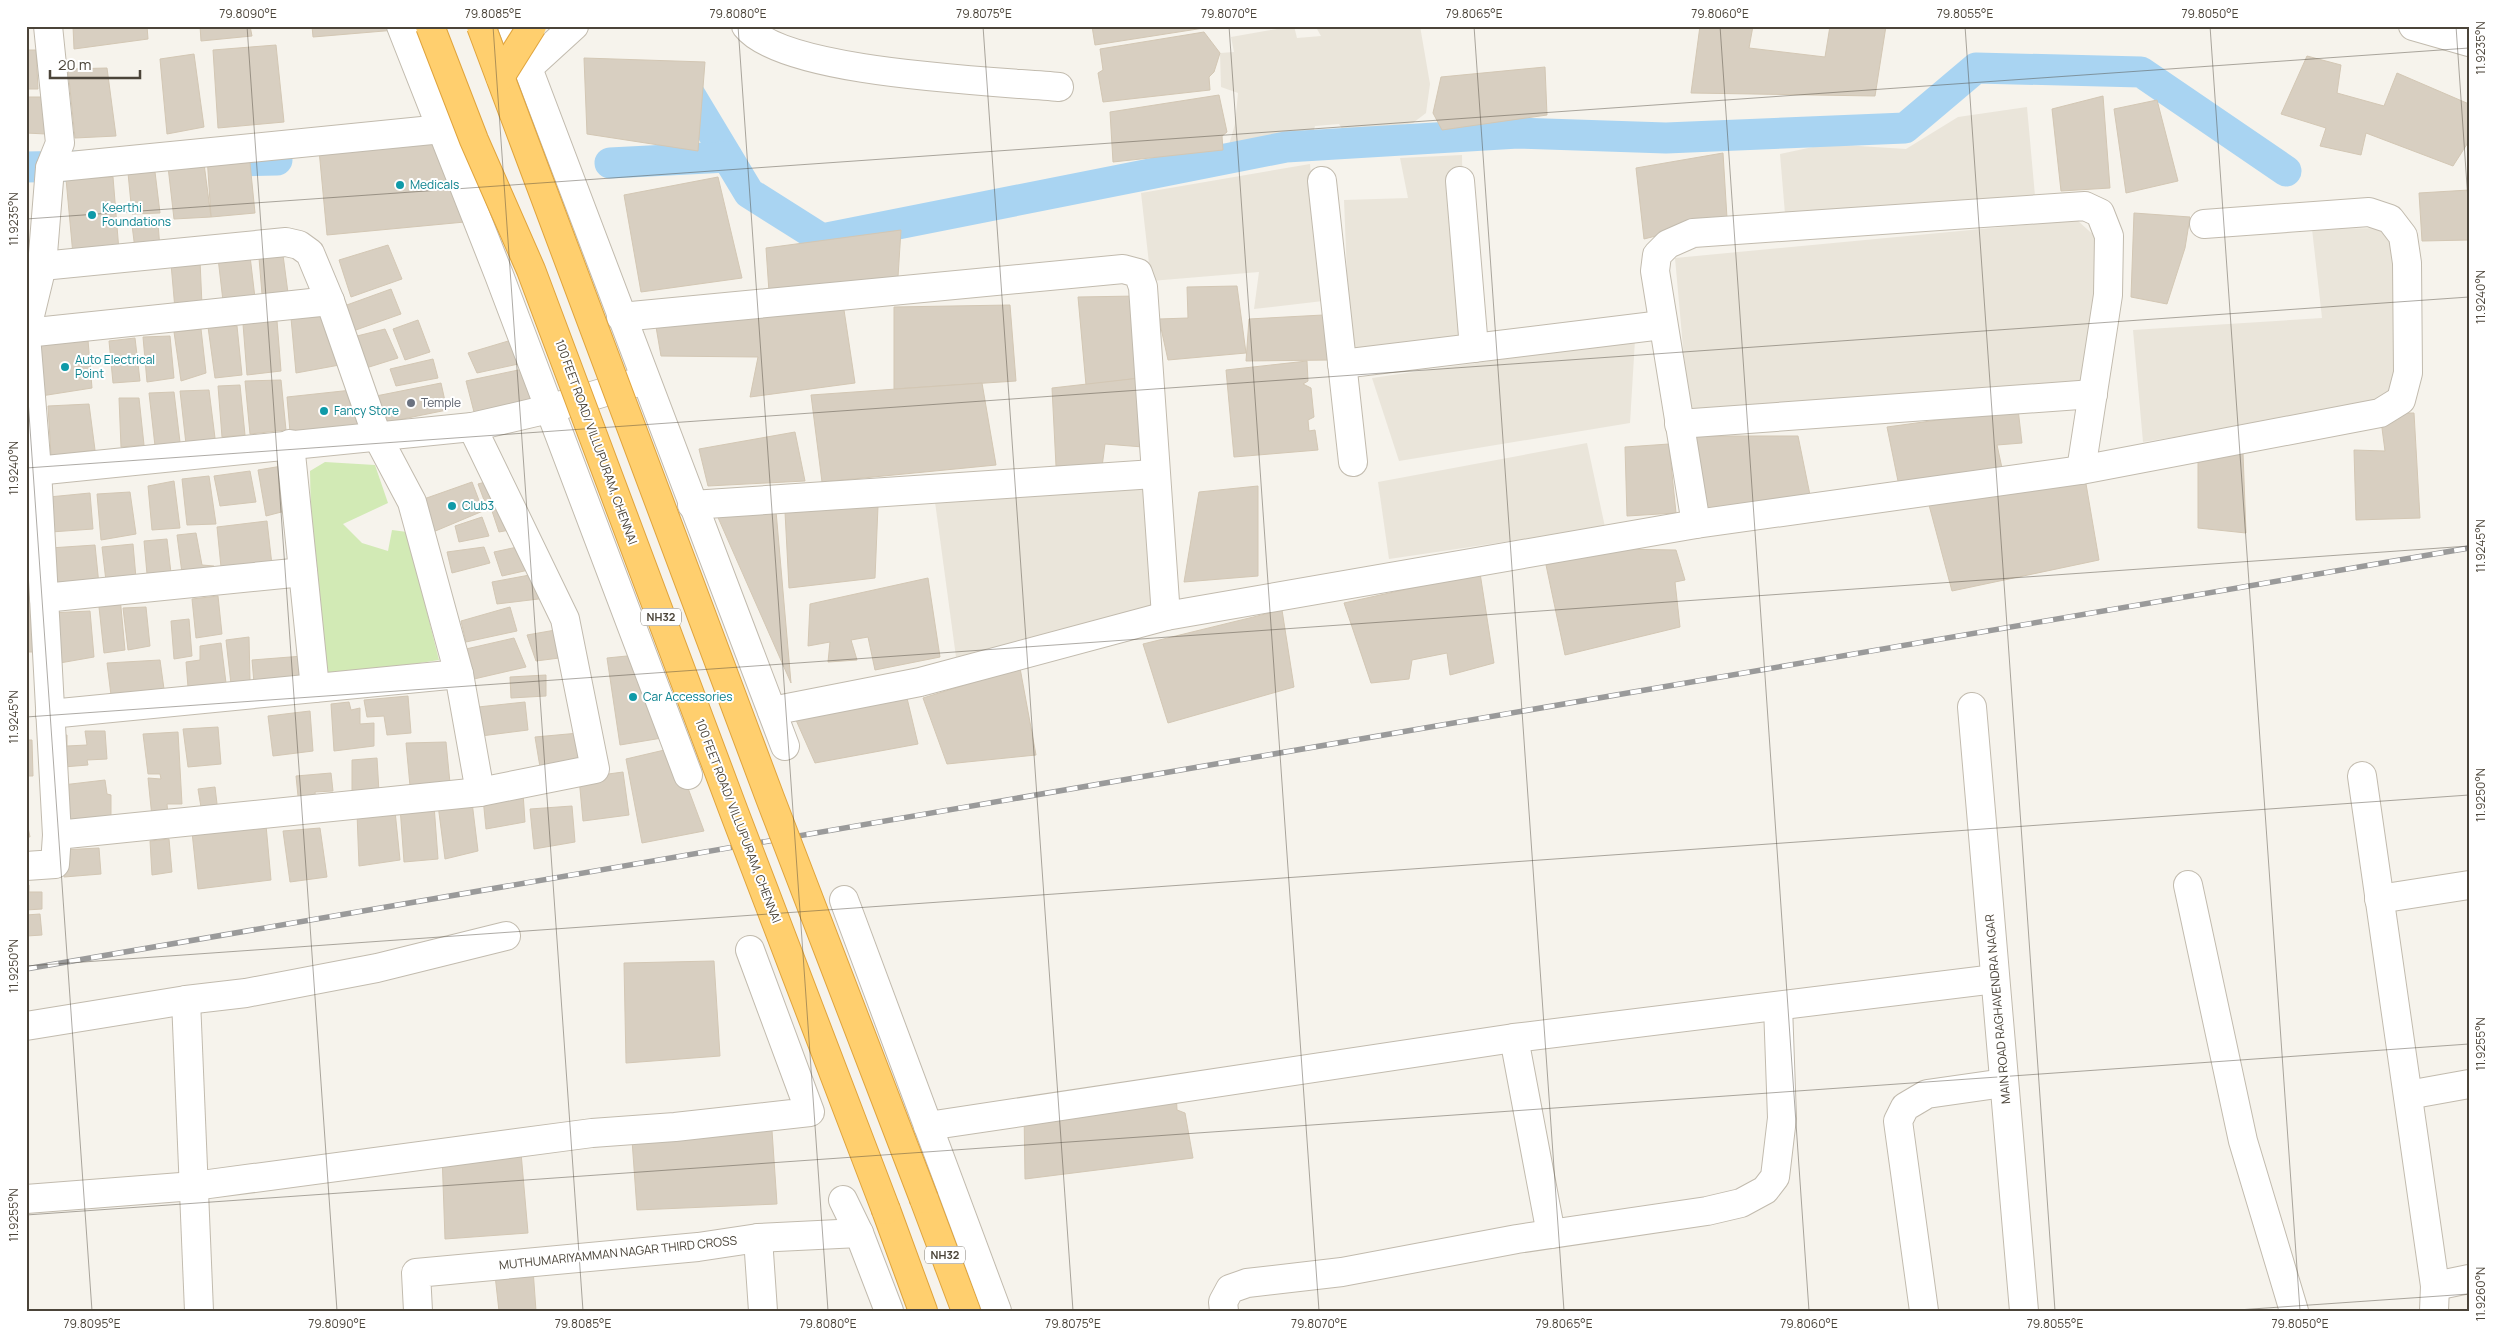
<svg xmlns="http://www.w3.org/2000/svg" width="2495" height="1337" viewBox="0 0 2495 1337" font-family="Manrope,sans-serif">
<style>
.residential{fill:#eae5da}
.green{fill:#d2eab5}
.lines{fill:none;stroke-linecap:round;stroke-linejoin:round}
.canal{stroke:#a9d4f2;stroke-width:31}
.building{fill:#d8cfc1;stroke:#d3c7b4}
.minor-casing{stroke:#c2bbae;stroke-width:30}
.highway-casing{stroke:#e0a43c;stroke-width:30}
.minor{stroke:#fff;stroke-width:28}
.highway{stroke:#ffcf6e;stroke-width:28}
.rail-casing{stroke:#9a9a9a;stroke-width:5.5}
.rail{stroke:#fff;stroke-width:4;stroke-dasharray:11;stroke-linecap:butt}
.highway-bridge-casing{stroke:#e0a43c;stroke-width:30;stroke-linecap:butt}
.highway-bridge{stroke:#ffcf6e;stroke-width:28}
.ticks{fill:none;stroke:#4b4439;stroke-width:1;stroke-opacity:0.45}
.culture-dot{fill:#0f9aa8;stroke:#fff;stroke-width:2}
.worship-dot{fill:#6b7280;stroke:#fff;stroke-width:2}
.labels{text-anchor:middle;stroke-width:4;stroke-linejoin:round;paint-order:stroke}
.shield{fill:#fff;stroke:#817c74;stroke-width:1}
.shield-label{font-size:11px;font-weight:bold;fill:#4b4439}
.culture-label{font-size:12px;fill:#0d838f;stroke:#fff;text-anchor:start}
.worship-label{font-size:12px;fill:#5b616d;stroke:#fff;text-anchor:start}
.street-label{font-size:12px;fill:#4b4439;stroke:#fff}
.neatline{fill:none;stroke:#4b4439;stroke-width:2}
.ticks-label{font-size:12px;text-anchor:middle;fill:#4b4439}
</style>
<rect width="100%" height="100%" fill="#f6f3ec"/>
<!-- residential -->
<g class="residential">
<path d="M1294,26L1297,38L1321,36L1317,29L1326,26H1420L1430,84L1426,113L1413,123L1346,135L1339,124L1315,126L1312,137L1229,145L1235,124L1238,93L1221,87L1220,53L1234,52L1231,37Z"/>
<path d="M2027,107L2035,196L1786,226L1780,154L1827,144L1906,149L1958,117Z"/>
<path d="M1462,155L1465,342L1350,351L1344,200L1408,198L1400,158Z"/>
<path d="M1310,164L1323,301L1254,309L1259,272L1151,281L1141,193Z"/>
<path d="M2077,220L2098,239L2094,385L1689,414L1675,258Z"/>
<path d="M2383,228L2406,255L2405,382L2378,405L2143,442L2133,330L2322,318L2312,229Z"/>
<path d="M1635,340L1630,423L1399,461L1372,378Z"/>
<path d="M1587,443L1605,527L1389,559L1378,482Z"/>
<path d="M1145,480L1155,611L956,657L935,502Z"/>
</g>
<!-- green -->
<path class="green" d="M325,462L375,465L388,503L343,524L362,543L388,551L392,530L407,532L439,660L324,678L311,517L310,471Z"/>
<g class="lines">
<!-- canal -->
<g class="canal">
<path d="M684,85L749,193L822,239L1286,147L1518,133L1666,138L1905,128L1976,68L2141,72L2286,171"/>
<path d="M229,161L277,160"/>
<path d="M610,163L727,157"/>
<path d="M26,167L79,166"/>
</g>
</g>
<!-- building -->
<g class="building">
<path d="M73,26H147L148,39L74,49Z"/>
<path d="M200,26H250L252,36L201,41Z"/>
<path d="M312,26H394L396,30L313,37Z"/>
<path d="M1092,26H1204V28L1095,45Z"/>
<path d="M1700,26H1753L1749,48L1825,57L1830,26H1886L1875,96L1691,93Z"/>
<path d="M1204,32L1220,53L1214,72L1209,77L1210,90L1103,102L1098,73L1103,70L1100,49Z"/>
<path d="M276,45L284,122L218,128L213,50Z"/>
<path d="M26,50H36L38,89H26Z"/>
<path d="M194,54L204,127L167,134L160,59Z"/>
<path d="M2307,56L2341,65L2337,93L2384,106L2397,73L2469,104V141L2453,166L2366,133L2361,155L2320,146L2326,128L2281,114Z"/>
<path d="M584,58L705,62L698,151L587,134Z"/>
<path d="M1545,67L1547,115L1442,130L1433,113L1441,77Z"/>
<path d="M107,68L116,136L75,138L68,69Z"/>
<path d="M1219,95L1227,132L1222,136L1223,150L1113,162L1110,112Z"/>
<path d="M2103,96L2110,188L2061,191L2052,109Z"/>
<path d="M26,97H45L46,134L26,133Z"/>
<path d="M2157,100L2178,181L2126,193L2114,109Z"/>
<path d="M466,137L486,220L327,235L319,150Z"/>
<path d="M249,153L255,213L211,217L207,156Z"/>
<path d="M1723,153L1727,218L1644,239L1636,168Z"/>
<path d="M203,156L211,217L174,219L167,158Z"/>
<path d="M155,172L160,213L132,214L128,173Z"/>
<path d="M113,177L119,251L73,255L66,179Z"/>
<path d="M718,177L742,278L641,292L624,195Z"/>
<path d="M2469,190V240L2422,241L2419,193Z"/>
<path d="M2134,213L2190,217L2185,248L2167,304L2131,297Z"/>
<path d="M158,223L160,249H135L132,225Z"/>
<path d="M901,230L898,277L769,292L766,248Z"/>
<path d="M388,245L402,279L351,297L339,260Z"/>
<path d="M283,255L288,293L262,294L259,258Z"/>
<path d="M250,256L255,298L223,301L218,258Z"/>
<path d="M200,261L202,305L175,309L171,264Z"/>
<path d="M1237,286L1246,353L1168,360L1159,319L1188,318L1187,287Z"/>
<path d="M391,289L401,314L353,331L344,306Z"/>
<path d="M1137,296L1140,378L1086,385L1078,297Z"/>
<path d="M1010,305L1016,381L894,389V307Z"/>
<path d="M844,310L855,383L750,397L758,357L661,356L655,321Z"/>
<path d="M1323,315L1331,360L1246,361L1249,319Z"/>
<path d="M329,316L345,364L296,373L291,318Z"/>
<path d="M418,320L430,352L405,360L393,329Z"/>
<path d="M277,321L281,371L247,375L243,324Z"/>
<path d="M237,326L242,375L215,378L208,327Z"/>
<path d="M201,329L206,373L181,381L174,332Z"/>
<path d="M385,329L398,358L366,368L353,337Z"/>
<path d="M170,336L174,378L147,382L143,337Z"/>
<path d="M135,338L140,381L113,383L109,341Z"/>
<path d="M515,339L523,363L477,373L468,353Z"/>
<path d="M88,340L92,388L41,396L38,346Z"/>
<path d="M433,359L438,378L396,386L390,369Z"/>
<path d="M1307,361L1308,381L1303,384L1311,388L1314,417L1308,420L1309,431L1315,430L1318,450L1234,457L1226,370Z"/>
<path d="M523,369L535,399L474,412L466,381Z"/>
<path d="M1140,378L1143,447L1105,444L1102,467L1056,466L1052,388Z"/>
<path d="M281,380L286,430L250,434L245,381Z"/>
<path d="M441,383L447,410L383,423L376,396Z"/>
<path d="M982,383L996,465L822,482L811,395Z"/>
<path d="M240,385L245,435L222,437L218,386Z"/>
<path d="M209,390L215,438L186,444L180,391Z"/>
<path d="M352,390L365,424L290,432L287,397Z"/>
<path d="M174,392L180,442L155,446L149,393Z"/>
<path d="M119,398H139L144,445L121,447Z"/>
<path d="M89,404L95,450L51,456L48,406Z"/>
<path d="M2018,409L2022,443L1997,445L2002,468L1899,486L1887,427Z"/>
<path d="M2380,413H2414L2420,518L2356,520L2354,450L2385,451Z"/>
<path d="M795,432L805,481L708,486L699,449Z"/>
<path d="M1695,436H1798L1810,495L1703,523Z"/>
<path d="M1669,444L1676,513L1627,516L1625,447Z"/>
<path d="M2243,453L2246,533L2198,528V454Z"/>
<path d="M288,465L293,509L266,516L258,470Z"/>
<path d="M250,471L256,502L220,506L214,476Z"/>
<path d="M209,476L216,524L187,525L182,479Z"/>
<path d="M2085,478L2099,560L1952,591L1929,505Z"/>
<path d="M492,480L504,504L487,508L478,484Z"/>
<path d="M174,481L180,528L152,530L148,486Z"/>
<path d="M472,482L483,511L433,532L421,500Z"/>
<path d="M1258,486V576L1184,582L1199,492Z"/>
<path d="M130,492L136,534L101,540L97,494Z"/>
<path d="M90,493L93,529L51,532L49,497Z"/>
<path d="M878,506L875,578L789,588L785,512Z"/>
<path d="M505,507L515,529L499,532L492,511Z"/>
<path d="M776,511L791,683L716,513Z"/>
<path d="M482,517L489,536L459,542L455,526Z"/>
<path d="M267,521L272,565L221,567L217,527Z"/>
<path d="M196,533L202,565L214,566L213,574L182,573L177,535Z"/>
<path d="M167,539L171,573L147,574L144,541Z"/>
<path d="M133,544L136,578L106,581L102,547Z"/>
<path d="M95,545L99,585L52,590L50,548Z"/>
<path d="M522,546L533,569L502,576L494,552Z"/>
<path d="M484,547L490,563L452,573L447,552Z"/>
<path d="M1615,549L1676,550L1685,580L1675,582L1680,627L1565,655L1546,565Z"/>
<path d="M1480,573L1494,663L1450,675L1447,653L1412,660L1409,679L1371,683L1344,603Z"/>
<path d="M535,574L547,598L497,604L492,582Z"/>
<path d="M928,578L940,657L875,670L868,637L851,640L857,660L828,662L830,642L808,646L810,604Z"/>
<path d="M26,585H30L34,652H26Z"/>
<path d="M218,596L222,634L196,638L192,599Z"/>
<path d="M120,597L125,650L104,653L98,598Z"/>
<path d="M146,607L150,646L128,650L123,608Z"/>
<path d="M510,607L517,631L466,642L461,621Z"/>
<path d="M1282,610L1294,687L1168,723L1143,644Z"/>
<path d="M90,611L94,657L54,664L49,613Z"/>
<path d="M189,619L192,656L174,659L171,621Z"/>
<path d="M561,629L567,657L536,661L527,635Z"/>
<path d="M249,637L250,680L231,684L226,640Z"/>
<path d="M514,638L526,667L474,679L466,649Z"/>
<path d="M221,643L226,683L188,687L186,662L200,660V646Z"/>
<path d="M637,655L668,737L620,745L607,658Z"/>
<path d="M303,656V679L254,683L252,660Z"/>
<path d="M160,660L164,689L111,695L107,663Z"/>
<path d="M1020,668L1036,755L947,764L923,698Z"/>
<path d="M546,675V696L511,698L510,677Z"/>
<path d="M906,694L918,744L815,763L796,720Z"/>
<path d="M408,696L411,733L387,735L384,716L367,717L364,700Z"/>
<path d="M349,702L351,710L360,708V724L374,723V746L334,751L331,704Z"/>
<path d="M525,702L528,730L481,736L478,707Z"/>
<path d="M310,711L313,751L273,756L268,716Z"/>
<path d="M218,727L221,764L188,767L183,729Z"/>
<path d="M85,731H105L107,759L87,760L88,765L63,767L54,736L67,735V746L87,745Z"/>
<path d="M178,732L182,804H167L168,815L152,817L148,778L161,779L160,774H148L143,734Z"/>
<path d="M579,733L584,758L540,767L535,737Z"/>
<path d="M26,740H32L33,776H26Z"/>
<path d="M446,742L450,783L410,786L406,743Z"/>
<path d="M673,748L704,831L642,843L626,759Z"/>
<path d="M377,758L379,792L352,800V760Z"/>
<path d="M623,772L629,815L583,821L579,778Z"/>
<path d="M331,773L333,791L315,792L316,804L299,806L296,776Z"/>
<path d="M105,780L107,794L111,795V825L61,831L54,786Z"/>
<path d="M215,787L218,812L202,813L198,789Z"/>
<path d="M523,793L525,822L486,829L483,798Z"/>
<path d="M472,802L478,851L445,859L438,805Z"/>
<path d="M434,805L438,859L404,862L400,807Z"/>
<path d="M572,806L575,842L534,849L530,809Z"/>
<path d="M395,811L400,860L359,866L357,813Z"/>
<path d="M26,817L30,837H26Z"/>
<path d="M266,825L271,880L198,889L192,832Z"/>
<path d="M320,828L327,877L290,882L283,831Z"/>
<path d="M169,839L172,872L152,875L150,841Z"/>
<path d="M99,848L101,874L64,877L61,850Z"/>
<path d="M26,885H29V892H42V909L26,910Z"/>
<path d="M40,914L42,935L27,936L26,944V915Z"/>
<path d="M714,961L720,1056L626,1063L624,963Z"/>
<path d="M1176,1091L1177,1110L1185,1113L1193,1158L1025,1179L1024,1109Z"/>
<path d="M771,1116L777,1204L637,1210L631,1126Z"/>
<path d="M520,1141L528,1233L445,1239L442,1154Z"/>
<path d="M533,1269L536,1311H499L495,1275Z"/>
</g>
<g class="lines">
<defs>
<g id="minor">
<path d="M401,26L499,275L688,775"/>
<path d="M512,26L785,746"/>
<path d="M746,26C783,74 995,81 1059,87"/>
<path d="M2413,26L2469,42"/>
<path d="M528,68L574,26"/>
<path d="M50,168L442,129"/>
<path d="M1322,181L1353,462"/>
<path d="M1460,181L1474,348"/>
<path d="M42,266L286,242L299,245L310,253L330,301L377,436L412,502L459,674L480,792"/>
<path d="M621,317L1123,269L1138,273L1143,287L1166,616"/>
<path d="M26,332L42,266L50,168L60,143L48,26"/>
<path d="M26,333L330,301"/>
<path d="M26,336L37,470L57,835L55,864L26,866"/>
<path d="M1342,364L1662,325"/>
<path d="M1679,424L2093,394"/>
<path d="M290,444L315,688"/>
<path d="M26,472L472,427L549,409L638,382"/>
<path d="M692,505L1154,474"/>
<path d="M1696,524L1655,271L1657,255L1668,244L1693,233L2085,206L2100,213L2109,236L2108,295L2081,470"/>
<path d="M44,598L303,572"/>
<path d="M1972,707L2024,1311"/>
<path d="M772,711L920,682L1166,616L1696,524L2081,470L2380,413L2401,400L2408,373L2407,263L2403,236L2390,219L2369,212L2204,224"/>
<path d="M50,714L459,674"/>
<path d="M2362,776L2435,1286L2434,1311"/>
<path d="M57,835L480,792L595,769L565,619L472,427"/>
<path d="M2188,885L2243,1141L2294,1311"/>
<path d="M2379,899L2469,885"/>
<path d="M844,900L997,1311"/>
<path d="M186,1000L199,1311"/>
<path d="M26,1026L186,1000L246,993L377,968L506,936"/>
<path d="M1514,1038L1551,1234"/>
<path d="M2408,1095L2469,1084"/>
<path d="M928,1126L1514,1038L1995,979"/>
<path d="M26,1199L194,1186L592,1133L675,1127L810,1112L750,950"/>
<path d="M843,1200L859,1233L889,1311"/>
<path d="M758,1238L763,1311"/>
<path d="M2435,1286L2469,1279"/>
<path d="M418,1311L416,1273L698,1247L758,1238L859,1233"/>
<path d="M1224,1311L1223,1302L1230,1289L1247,1283L1342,1272L1517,1239L1707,1211L1741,1203L1765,1190L1775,1177L1782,1118L1778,1006"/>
<path d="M1924,1311L1898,1121L1905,1107L1927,1094L2004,1083"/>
</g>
<g id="highway">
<path d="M924,1199L966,1311"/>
<path d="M886,1210L923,1311"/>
</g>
</defs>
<!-- minor casing -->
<use href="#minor" class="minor-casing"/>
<!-- highway casing -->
<use href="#highway" class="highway-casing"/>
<!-- minor -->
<use href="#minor" class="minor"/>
<!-- highway -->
<use href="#highway" class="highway"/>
<defs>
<path id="rail" d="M26,969L2469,548"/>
</defs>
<!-- rail casing -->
<use href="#rail" class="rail-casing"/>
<!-- rail -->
<use href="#rail" class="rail"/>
<defs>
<g id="highway-bridge">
<path d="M430,26L474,140L531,270L734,812L886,1210"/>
<path d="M481,26L770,798L924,1199"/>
<path d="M500,77L532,26"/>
</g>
</defs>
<!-- highway-bridge casing -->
<use href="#highway-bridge" class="highway-bridge-casing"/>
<!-- highway-bridge -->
<use href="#highway-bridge" class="highway-bridge"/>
</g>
<!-- ticks -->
<path class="ticks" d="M247,26L337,1311M493,26L583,1311M738,26L828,1311M983,26L1073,1311M1229,26L1319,1311M1474,26L1564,1311M1720,26L1809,1311M1965,26L2055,1311M2210,26L2300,1311M2456,26L2469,215M26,219L2469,48M26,371L92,1311M26,468L2469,297M26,717L2469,546M26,966L2469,795M26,1215L2469,1044M2223,1311L2469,1294"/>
<!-- markers -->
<g class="culture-dot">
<circle cx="400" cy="185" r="5"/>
<circle cx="92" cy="215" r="5"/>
<circle cx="65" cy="367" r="5"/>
<circle cx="324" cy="411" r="5"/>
<circle cx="452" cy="506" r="5"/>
<circle cx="633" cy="697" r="5"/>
</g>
<circle class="worship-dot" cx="411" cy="403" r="5"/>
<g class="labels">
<!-- shield labels -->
<g class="shield">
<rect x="641" y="608.5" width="40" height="17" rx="4"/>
<rect x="925" y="1246.5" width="40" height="17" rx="4"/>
</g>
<g class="shield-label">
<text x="661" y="621">NH32</text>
<text x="945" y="1259">NH32</text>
</g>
<!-- culture labels -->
<g class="culture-label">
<text x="410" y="189">Medicals</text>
<text x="102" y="212">Keerthi<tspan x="102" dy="14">Foundations</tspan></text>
<text x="75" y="364">Auto Electrical<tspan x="75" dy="14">Point</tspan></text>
<text x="334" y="415">Fancy Store</text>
<text x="462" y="510">Club3</text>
<text x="643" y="701">Car Accessories</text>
</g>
<!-- worship labels -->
<g class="worship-label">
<text x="421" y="407">Temple</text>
</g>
<!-- street labels -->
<g class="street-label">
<text transform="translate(596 442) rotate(70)" y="4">100 FEET ROAD/ VILLUPURAM, CHENNAI</text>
<text transform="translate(738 821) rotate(69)" y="4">100 FEET ROAD/ VILLUPURAM, CHENNAI</text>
<text transform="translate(1998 1009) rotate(-95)" y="4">MAIN ROAD RAGHAVENDRA NAGAR</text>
<text transform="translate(618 1253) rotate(-6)" y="4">MUTHUMARIYAMMAN NAGAR THIRD CROSS</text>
</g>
</g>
<!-- border -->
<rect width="2495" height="1337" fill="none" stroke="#ffffff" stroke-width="55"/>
<!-- scale -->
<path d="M50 70v8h90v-8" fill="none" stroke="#4b4439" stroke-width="2.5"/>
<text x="58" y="70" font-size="15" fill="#4b4439" stroke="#ffffff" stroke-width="4" paint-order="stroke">20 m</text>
<rect x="28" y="28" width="2440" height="1282" class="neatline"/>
<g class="ticks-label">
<text x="248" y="18">79.8090°E</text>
<text x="493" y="18">79.8085°E</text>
<text x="738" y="18">79.8080°E</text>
<text x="984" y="18">79.8075°E</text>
<text x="1229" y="18">79.8070°E</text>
<text x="1474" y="18">79.8065°E</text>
<text x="1720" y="18">79.8060°E</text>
<text x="1965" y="18">79.8055°E</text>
<text x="2210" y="18">79.8050°E</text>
<text transform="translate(2481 48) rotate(-90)" y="4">11.9235°N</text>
<text transform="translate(14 219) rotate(-90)" y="4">11.9235°N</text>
<text transform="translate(2481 297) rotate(-90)" y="4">11.9240°N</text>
<text transform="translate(14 468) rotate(-90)" y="4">11.9240°N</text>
<text transform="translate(2481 546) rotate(-90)" y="4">11.9245°N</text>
<text transform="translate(14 717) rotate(-90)" y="4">11.9245°N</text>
<text transform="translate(2481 795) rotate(-90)" y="4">11.9250°N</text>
<text transform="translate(14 966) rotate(-90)" y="4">11.9250°N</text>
<text transform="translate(2481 1044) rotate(-90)" y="4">11.9255°N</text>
<text transform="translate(14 1215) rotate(-90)" y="4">11.9255°N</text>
<text transform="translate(2481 1294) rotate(-90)" y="4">11.9260°N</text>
<text x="92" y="1328">79.8095°E</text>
<text x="337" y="1328">79.8090°E</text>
<text x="583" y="1328">79.8085°E</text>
<text x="828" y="1328">79.8080°E</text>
<text x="1073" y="1328">79.8075°E</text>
<text x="1319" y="1328">79.8070°E</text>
<text x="1564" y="1328">79.8065°E</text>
<text x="1809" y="1328">79.8060°E</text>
<text x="2055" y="1328">79.8055°E</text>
<text x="2300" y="1328">79.8050°E</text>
</g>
</svg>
